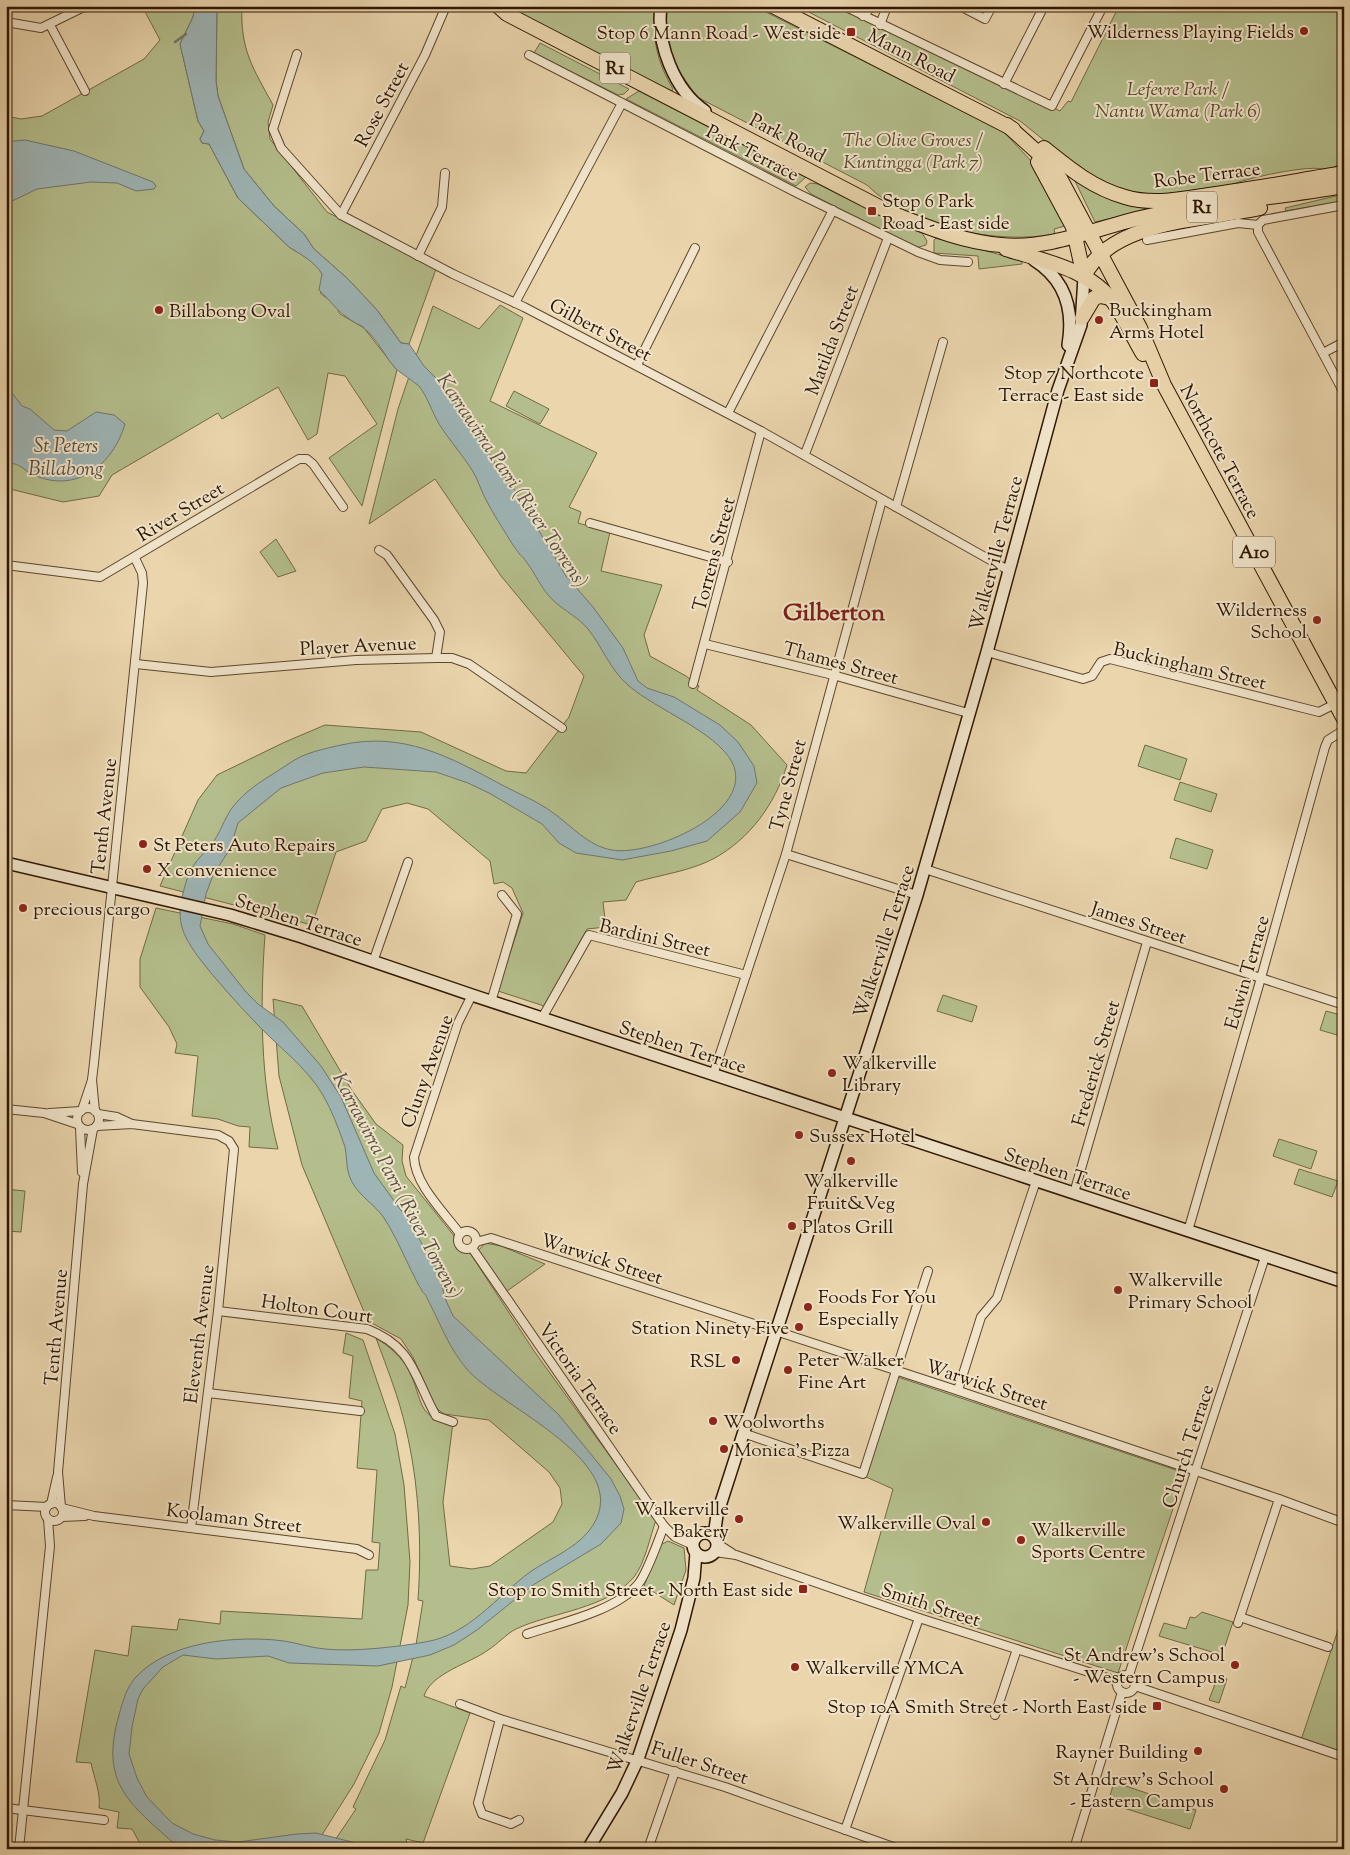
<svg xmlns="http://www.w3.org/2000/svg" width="1350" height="1855" viewBox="0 0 1350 1855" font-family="'Sorts Mill Goudy',serif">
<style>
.green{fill:#b4be8c;stroke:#716a46}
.water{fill:#9eb5b6;stroke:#71766e}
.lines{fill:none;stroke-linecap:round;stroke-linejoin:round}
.stream{stroke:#71766e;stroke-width:2.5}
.street-casing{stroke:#5d462c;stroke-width:10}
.secondary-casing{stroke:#2e1701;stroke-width:14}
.highway-casing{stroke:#2e1701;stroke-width:16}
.street{stroke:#f1e4ca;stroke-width:8}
.secondary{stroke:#f1e4ca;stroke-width:11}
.highway{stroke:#ead5ad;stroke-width:14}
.poi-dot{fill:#8f2418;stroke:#f1e4ca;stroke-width:2}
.labels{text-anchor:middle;stroke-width:4;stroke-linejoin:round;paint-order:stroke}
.shield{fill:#f1e4ca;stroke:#68543d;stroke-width:1}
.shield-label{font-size:18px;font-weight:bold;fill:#2e1701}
.poi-label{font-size:19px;fill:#2e1701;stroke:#f1e4ca;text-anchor:start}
.street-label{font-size:19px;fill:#2e1701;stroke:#f1e4ca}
.park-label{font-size:19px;font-style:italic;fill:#56492b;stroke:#f1e4ca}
.water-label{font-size:20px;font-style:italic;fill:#554e40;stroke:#f1e4ca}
.district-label{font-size:24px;font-weight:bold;fill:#7a1f14;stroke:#f1e4ca}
</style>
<rect width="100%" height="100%" fill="#ead5ad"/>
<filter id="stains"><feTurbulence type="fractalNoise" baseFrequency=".004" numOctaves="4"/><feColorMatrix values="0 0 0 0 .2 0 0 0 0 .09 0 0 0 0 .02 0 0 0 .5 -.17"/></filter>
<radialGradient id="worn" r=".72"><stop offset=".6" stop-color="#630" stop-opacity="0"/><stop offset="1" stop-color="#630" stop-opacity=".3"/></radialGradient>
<!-- green -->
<g class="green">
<path d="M142,6H195L193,17L180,44L198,121L204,131L200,139L202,143L209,144L238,198L289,247C298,253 320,263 322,275C324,282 319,287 321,294L334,303L340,314L364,328L397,370L362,506L329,458L377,424L345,376L328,373L317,434L308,440L278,387L222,419L218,413L112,475L99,496L63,502L6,488V116L21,119L42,116L144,59L160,40Z"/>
<path d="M217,6H242C240,50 253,68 273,105L268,122L270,139L327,212L436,269L409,344L401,343L377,310L348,279L314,249L304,234L274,206L244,169L218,96L216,81Z"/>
<path d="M502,6H657C650,36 658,64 673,89L672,91Z"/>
<path d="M667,6H754L1004,132L1032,162L1065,226L1054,229L1055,234C998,245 908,227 867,185L697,97L674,64L666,37Z"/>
<path d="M797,6H844L1060,111L1068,101L1071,102L1119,6H1344V163L1326,170C1314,163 1242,179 1228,186L1156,195L1133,193L1109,186L1070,161L1020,121Z"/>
<path d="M540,43L629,89L624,94L618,95L534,53Z"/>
<path d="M639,91L806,177L796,186L626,99Z"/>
<path d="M1074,179L1157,208L1095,222Z"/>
<path d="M810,183L818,184L891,221L922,233L927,241L926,245L916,248L811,194L805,187Z"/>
<path d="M1344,194V201L1286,211L1285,208Z"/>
<path d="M937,237L1022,261V264L979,269L978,256L934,253V240Z"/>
<path d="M500,305L523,318L490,401L597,453L569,507L581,512L578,523L610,532L601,571L662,585L644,635L650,656L686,676L699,686L697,690L751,725L787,765C775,804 750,839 713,859C690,871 660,875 636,882L626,900L603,902L606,927L587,929L544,1006L498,991L523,913L512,888L503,882L494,884L490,861L428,809L407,803L382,809L366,841L336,852L312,925L160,886L198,800L217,775L285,742L325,725L421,732L506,771L526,773L569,717L584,676L501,576L435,479L369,524L398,409L433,306L479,329Z"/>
<path d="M514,391L549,409L540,424L506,406Z"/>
<path d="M276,539L296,571L278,577L260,552Z"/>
<path d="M1145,745L1187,759L1180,780L1138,766Z"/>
<path d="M1180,782L1217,794L1211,812L1174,800Z"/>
<path d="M1176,838L1213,850L1207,869L1170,858Z"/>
<path d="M156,908L233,924L265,935C260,1004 260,1082 278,1149L249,1147L250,1127L238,1126L218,1119L192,1116L198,1056L175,1053L177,1044L169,1027L140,987V959Z"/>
<path d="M943,995L977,1006L972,1022L937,1011Z"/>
<path d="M273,999L302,1006L351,1089L376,1124L403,1145L402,1161L406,1176L455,1237L459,1249L470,1253L534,1351L656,1520C650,1537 645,1563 634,1577C607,1609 552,1612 516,1629C506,1634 498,1644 488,1650C471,1663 431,1673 424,1696L470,1713L423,1843L406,1839L408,1849H329L356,1809L353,1807L385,1740L401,1686L405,1688L416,1645L423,1601L418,1600C422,1543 419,1485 406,1429C399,1398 387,1368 376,1338C389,1346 402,1357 409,1371C423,1398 416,1420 453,1422L443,1502L450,1566L472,1569L490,1566L553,1522L562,1504L560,1488L549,1472L489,1420L444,1414L436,1408L413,1357L401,1339L368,1321L302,1165L279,1076Z"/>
<path d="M1326,1011L1344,1016V1037L1320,1030Z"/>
<path d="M1279,1139L1317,1151L1311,1169L1273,1156Z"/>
<path d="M1299,1169L1338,1181L1332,1197L1294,1184Z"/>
<path d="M6,1189L25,1191L21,1232L6,1231Z"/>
<path d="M485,1243L501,1246L545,1264L507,1291L479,1257L478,1251Z"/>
<path d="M346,1333L363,1340L395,1434L404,1485L410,1562L408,1605L392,1687L379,1733L354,1784L313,1849H143L132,1829L117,1828L119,1812L99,1808C101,1793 94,1778 91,1763L76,1762L95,1650L128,1656L132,1626L177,1630L179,1619L220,1624L221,1611L362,1619L366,1570H378L380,1543L372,1542L377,1470L357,1468L362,1401L349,1398L353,1356L343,1353Z"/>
<path d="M898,1377L1185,1473L1118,1673L864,1592L893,1489L864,1476Z"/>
<path d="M668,1541L684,1548L686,1570L674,1605L644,1586L660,1545Z"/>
<path d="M1202,1612L1233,1622L1222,1655L1159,1636L1164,1623L1186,1629L1190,1617L1195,1618Z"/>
<path d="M1344,1612V1757L1300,1743Z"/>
<path d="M1218,1676L1227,1679L1219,1703L1209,1700Z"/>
<path d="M1114,1782L1196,1810L1190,1829L1108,1803Z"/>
</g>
<!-- water -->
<g class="water">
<path d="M195,6H217L216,81L218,96L244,169L274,206L304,234L314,249L348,279L377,310L401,343L409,344L424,366L442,384L473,427L499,470L511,484L566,576L593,607L623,648L638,681L647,688L674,697L720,725L738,742L754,766L757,783L740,812L707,841L671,851L622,860L576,853L559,843L542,824L489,793L468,783L436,772L364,767L323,773L281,788L238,823L230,849L213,875L206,894L200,926L208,944L246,992L258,1004L283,1022L321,1066L341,1097L374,1173L408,1220L441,1276L444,1296L453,1316L558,1414L590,1453L611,1479L620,1496L624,1509L621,1523L601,1544L533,1585L477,1630L454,1645L430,1655L378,1666L289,1663L268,1656L216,1659L183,1655L163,1667L143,1689L138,1699L132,1727L129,1754L137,1778L147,1797L172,1823L193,1834L215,1840L238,1842L297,1834L316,1833L352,1842L366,1849H185L177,1846C130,1804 99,1784 119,1715C123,1701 126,1688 136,1677C169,1641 238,1635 284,1641C298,1643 311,1648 325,1649C352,1652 398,1647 425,1642C469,1635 496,1597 530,1572C549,1559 574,1549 588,1532C644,1464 497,1407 466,1368C450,1349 442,1328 431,1306C420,1283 429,1304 417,1282C406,1261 397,1238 384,1218C374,1203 355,1194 349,1175C346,1166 347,1156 345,1147C339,1129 332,1111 323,1095C305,1065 278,1047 255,1022C236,1002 216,980 199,958C177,928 176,915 187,879C192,863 201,857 211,845C220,834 224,819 232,808C244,792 260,782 276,772C284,767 292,761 300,757C313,751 328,748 341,745C403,731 450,757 502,785C519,794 537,801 552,812C572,826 588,846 612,850C650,857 757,812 732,762C715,731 657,710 629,686C610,670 603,648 588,629C579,618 565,611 555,602C544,593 538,579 530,567C516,547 527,565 513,545C503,529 492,512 484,496C480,487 477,478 472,470C462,454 449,440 439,424C432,412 427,396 419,386C418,385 397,370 396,369C386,359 381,345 371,335C357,320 365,330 348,318C337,311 329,299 319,290L322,274C315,262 300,254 289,247L238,198L209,144L202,143L200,139L204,131L198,121L180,44L193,17Z"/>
<path d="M25,140L74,151L153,182L156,186L154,189L136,191L117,183L91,182L37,189L6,204V142Z"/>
<path d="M6,385L22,406L30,409L54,430L67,431L96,412L114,415L125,424C113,465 76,494 34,475C22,470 22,463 6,463Z"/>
</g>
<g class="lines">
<!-- stream -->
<path class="stream" d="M175,42L186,34"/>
<defs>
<g id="street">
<path d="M844,6L1052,106L1103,6"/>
<path d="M960,6L985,19L992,6"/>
<path d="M863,16L872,6"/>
<path d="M6,22L41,28L86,6"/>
<path d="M50,25L85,91"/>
<path d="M880,25L887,6"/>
<path d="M297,54L273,129L281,148L341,215L453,274L524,307L761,431L1008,570"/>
<path d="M529,55L797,193L918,252L940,260L968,262"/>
<path d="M1004,84L1044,6"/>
<path d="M341,215L425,55L446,6"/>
<path d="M1258,225V232L1344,393"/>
<path d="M1147,240L1238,223L1258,225L1263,220L1344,205"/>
<path d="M418,256L442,207L445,173"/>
<path d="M515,303L622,103"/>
<path d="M1323,353L1344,342"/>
<path d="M637,365L695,248"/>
<path d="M728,413L833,210"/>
<path d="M805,454L888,238"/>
<path d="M896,507L943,342"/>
<path d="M590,523L728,562"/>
<path d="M379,550L387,555L434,620L440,632L436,658"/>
<path d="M6,565L100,577L299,459H307L313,464L343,507"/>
<path d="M705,644L833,675L968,713"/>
<path d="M987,652L1083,679L1092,676L1101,662L1110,659L1319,712L1335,704"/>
<path d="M136,664L211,672L356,660L436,658H452L469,664L562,728"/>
<path d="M693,684L761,431"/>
<path d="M786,854L917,895"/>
<path d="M925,869L1344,1005"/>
<path d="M373,962L408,862"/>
<path d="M491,1002L517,914L502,895"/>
<path d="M542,1018L589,935L746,975"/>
<path d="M713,1075L786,854L882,500"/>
<path d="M92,1080L95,1111"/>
<circle cx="88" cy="1119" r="11"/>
<path d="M6,1109L44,1113L77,1124"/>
<path d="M82,1110L92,1080L94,1063L143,583L142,573L135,558"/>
<path d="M49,1113L81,1111"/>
<path d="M98,1114L117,1117L132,1124"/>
<path d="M97,1126L132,1124L218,1135L229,1141L234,1149L218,1311L191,1528"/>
<path d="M80,1128L82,1172"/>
<path d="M1074,1193L1147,942"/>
<path d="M1188,1231L1261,978L1325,747L1328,740L1344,730"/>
<circle cx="467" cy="1240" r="9"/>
<path d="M460,1234C444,1212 415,1185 414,1157L458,1023L472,995"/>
<path d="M476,1242L491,1238L950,1388L1279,1499L1344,1523"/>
<path d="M472,1248L664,1526L675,1537L693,1545"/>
<path d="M218,1311L367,1329C414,1347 414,1377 436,1416L453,1422"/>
<path d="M958,1390L981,1317L997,1298L1036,1181"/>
<path d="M208,1393L360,1411"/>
<path d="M743,1433L863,1474L928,1271"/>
<circle cx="54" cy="1512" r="9"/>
<path d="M51,1504L57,1477"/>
<path d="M6,1505L47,1507"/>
<path d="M61,1507L58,1472L83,1184L93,1129"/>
<path d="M62,1508L94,1516L357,1549L369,1555"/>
<path d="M62,1517L85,1516"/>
<path d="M679,1537H696"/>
<path d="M718,1544L732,1553"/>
<path d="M715,1552L736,1555L919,1618L1117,1681"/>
<path d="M1240,1617L1328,1647"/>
<path d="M1238,1623L1279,1499"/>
<path d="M527,1634C560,1623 617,1611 639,1583C648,1571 658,1541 664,1526"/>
<circle cx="1126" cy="1684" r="9"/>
<path d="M1129,1675L1265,1257"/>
<path d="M1135,1686L1344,1757"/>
<path d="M460,1704L500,1719L725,1787L899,1849"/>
<path d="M995,1715L1017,1649"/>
<path d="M500,1719L478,1803L482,1814L511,1824L519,1820"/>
<path d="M6,1808L104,1820"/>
<path d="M845,1830L919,1618"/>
<path d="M19,1849L50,1546L48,1519"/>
<path d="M648,1849L675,1771"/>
<path d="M1074,1849L1122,1692"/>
</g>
<g id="secondary">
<path d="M661,6C656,43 674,90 705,111"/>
<path d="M1034,260C1066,280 1074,310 1068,345"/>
<path d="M6,863L230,915L302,937L472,995L1344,1282"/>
<circle cx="705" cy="1545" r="12"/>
<path d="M714,1536L717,1515L917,895L987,652L1058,390L1081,325L1084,277"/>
<path d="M588,1849L622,1793L638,1759L681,1630L694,1578L696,1553"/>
</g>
<g id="highway">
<path d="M498,6L507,14L889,212C925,226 962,242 1001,245C1052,250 1100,226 1149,216C1213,203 1279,197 1344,186"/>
<path d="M773,6L1013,129"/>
<path d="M1007,125L1046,160L1061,180L1140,328L1164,385L1344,719"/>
<path d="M1044,148C1070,169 1093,188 1125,197C1155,206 1186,198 1216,194C1259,188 1301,180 1344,173"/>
<path d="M1038,162L1073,227L1084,277"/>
<path d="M1006,249C1044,261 1090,269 1114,303C1125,319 1133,337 1143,354"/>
<path d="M1084,277C1109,220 1206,220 1260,208"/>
<path d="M1082,318L1094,298L1100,296L1110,298"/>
</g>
</defs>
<!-- street casing -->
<use href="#street" class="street-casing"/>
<!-- secondary casing -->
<use href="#secondary" class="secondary-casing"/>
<!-- highway casing -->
<use href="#highway" class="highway-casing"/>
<!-- street -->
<use href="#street" class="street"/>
<!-- secondary -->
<use href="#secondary" class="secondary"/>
<!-- highway -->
<use href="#highway" class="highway"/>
</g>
<!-- markers -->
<g class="poi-dot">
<circle cx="1304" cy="31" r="5"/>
<rect x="846" y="27" width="10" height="10" rx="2.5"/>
<rect x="867" y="206" width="10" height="10" rx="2.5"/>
<circle cx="159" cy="310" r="5"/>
<circle cx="1099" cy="320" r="5"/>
<rect x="1149" y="378" width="10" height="10" rx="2.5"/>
<circle cx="1317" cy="620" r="5"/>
<circle cx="143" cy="844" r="5"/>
<circle cx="147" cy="869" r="5"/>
<circle cx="23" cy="908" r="5"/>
<circle cx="832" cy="1073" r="5"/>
<circle cx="799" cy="1135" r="5"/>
<circle cx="851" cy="1161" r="5"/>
<circle cx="792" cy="1226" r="5"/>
<circle cx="1118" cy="1290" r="5"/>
<circle cx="808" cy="1307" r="5"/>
<circle cx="799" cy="1327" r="5"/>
<circle cx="736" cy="1360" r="5"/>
<circle cx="788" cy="1370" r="5"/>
<circle cx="713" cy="1421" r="5"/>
<circle cx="724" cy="1449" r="5"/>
<circle cx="739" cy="1519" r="5"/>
<circle cx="986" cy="1522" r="5"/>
<circle cx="1021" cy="1540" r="5"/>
<rect x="798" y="1584" width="10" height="10" rx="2.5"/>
<circle cx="1235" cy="1665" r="5"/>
<circle cx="795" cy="1667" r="5"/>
<rect x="1152" y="1701" width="10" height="10" rx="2.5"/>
<circle cx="1198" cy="1751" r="5"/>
<circle cx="1224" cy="1789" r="5"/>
</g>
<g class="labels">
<!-- shield labels -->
<g class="shield">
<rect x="600" y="52.5" width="30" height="31" rx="4"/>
<rect x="1187" y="191.5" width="30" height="31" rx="4"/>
<rect x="1233" y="536.5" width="42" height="31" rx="4"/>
</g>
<g class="shield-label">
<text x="615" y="74">R1</text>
<text x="1202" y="213">R1</text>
<text x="1254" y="558">A10</text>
</g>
<!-- poi labels -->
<g class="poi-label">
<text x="1294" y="38" text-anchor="end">Wilderness Playing Fields</text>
<text x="841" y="39" text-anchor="end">Stop 6 Mann Road - West side</text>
<text x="882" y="207">Stop 6 Park<tspan x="882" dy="22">Road - East side</tspan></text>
<text x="1109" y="316">Buckingham<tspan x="1109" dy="22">Arms Hotel</tspan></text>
<text x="169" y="317">Billabong Oval</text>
<text x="1144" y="379" text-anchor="end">Stop 7 Northcote<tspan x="1144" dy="22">Terrace - East side</tspan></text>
<text x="1307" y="616" text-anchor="end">Wilderness<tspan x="1307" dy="22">School</tspan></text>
<text x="153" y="851">St Peters Auto Repairs</text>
<text x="157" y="876">X convenience</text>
<text x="33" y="915">precious cargo</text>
<text x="842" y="1069">Walkerville<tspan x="842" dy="22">Library</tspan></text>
<text x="809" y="1142">Sussex Hotel</text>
<text x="851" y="1187" text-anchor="middle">Walkerville<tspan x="851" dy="22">Fruit&amp;Veg</tspan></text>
<text x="802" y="1233">Platos Grill</text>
<text x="1128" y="1286">Walkerville<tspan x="1128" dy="22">Primary School</tspan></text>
<text x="818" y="1303">Foods For You<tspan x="818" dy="22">Especially</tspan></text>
<text x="789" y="1334" text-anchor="end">Station Ninety Five</text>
<text x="798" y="1366">Peter Walker<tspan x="798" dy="22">Fine Art</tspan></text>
<text x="726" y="1367" text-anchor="end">RSL</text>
<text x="723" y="1428">Woolworths</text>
<text x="734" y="1456">Monica's Pizza</text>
<text x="729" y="1515" text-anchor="end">Walkerville<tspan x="729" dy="22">Bakery</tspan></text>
<text x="976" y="1529" text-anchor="end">Walkerville Oval</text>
<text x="1031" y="1536">Walkerville<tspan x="1031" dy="22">Sports Centre</tspan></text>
<text x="793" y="1596" text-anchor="end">Stop 10 Smith Street - North East side</text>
<text x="1225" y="1661" text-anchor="end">St Andrew's School<tspan x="1225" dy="22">- Western Campus</tspan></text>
<text x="805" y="1674">Walkerville YMCA</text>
<text x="1147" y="1713" text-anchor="end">Stop 10A Smith Street - North East side</text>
<text x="1188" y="1758" text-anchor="end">Rayner Building</text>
<text x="1214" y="1785" text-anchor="end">St Andrew's School<tspan x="1214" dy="22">- Eastern Campus</tspan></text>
</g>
<!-- street labels -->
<g class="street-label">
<text transform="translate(912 55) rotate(27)" y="7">Mann Road</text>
<text transform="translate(381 104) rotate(-62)" y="7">Rose Street</text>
<text transform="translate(788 137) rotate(28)" y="7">Park Road</text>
<text transform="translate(753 152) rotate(27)" y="7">Park Terrace</text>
<text transform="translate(1207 174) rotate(-7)" y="7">Robe Terrace</text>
<text transform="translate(601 329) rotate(28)" y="7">Gilbert Street</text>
<text transform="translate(831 340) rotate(-69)" y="7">Matilda Street</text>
<text transform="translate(1221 451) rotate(62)" y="7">Northcote Terrace</text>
<text transform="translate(180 511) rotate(-31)" y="7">River Street</text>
<text transform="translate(995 553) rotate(-75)" y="7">Walkerville Terrace</text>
<text transform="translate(713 554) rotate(-75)" y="7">Torrens Street</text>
<text transform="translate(358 645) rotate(-3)" y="7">Player Avenue</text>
<text transform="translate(841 662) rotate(15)" y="7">Thames Street</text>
<text transform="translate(1190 665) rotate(13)" y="7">Buckingham Street</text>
<text transform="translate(787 785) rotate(-75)" y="7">Tyne Street</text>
<text transform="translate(103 816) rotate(-84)" y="7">Tenth Avenue</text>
<text transform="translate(299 919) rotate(18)" y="7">Stephen Terrace</text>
<text transform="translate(1139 922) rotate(18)" y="7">James Street</text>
<text transform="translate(655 937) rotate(13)" y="7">Bardini Street</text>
<text transform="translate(883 941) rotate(-72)" y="7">Walkerville Terrace</text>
<text transform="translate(1246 972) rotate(-74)" y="7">Edwin Terrace</text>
<text transform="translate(683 1046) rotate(18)" y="7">Stephen Terrace</text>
<text transform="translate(1095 1063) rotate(-74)" y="7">Frederick Street</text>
<text transform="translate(426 1071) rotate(-70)" y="7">Cluny Avenue</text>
<text transform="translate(1068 1173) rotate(18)" y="7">Stephen Terrace</text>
<text transform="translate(602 1258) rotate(18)" y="7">Warwick Street</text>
<text transform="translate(317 1308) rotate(8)" y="7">Holton Court</text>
<text transform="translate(55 1327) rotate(-85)" y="7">Tenth Avenue</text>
<text transform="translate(198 1334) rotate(-83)" y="7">Eleventh Avenue</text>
<text transform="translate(581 1378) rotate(55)" y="7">Victoria Terrace</text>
<text transform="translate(987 1384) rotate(18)" y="7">Warwick Street</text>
<text transform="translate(1187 1446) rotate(-72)" y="7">Church Terrace</text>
<text transform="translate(234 1517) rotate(7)" y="7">Koolaman Street</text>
<text transform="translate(931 1604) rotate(18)" y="7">Smith Street</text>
<text transform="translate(638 1697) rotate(-71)" y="7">Walkerville Terrace</text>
<text transform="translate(700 1762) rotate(18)" y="7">Fuller Street</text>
</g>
<!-- park labels -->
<g class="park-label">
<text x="1178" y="95">Lefevre Park /<tspan x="1178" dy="22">Nantu Wama (Park 6)</tspan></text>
<text x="913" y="146">The Olive Groves /<tspan x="913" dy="22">Kuntingga (Park 7)</tspan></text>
</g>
<!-- water labels -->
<g class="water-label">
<text x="66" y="452">St Peters<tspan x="66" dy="23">Billabong</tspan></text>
<text transform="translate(513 480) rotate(56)" y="7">Karrawirra Parri (River Torrens)</text>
<text transform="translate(398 1185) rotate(62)" y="7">Karrawirra Parri (River Torrens)</text>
</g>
<!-- district labels -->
<g class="district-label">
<text x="834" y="620">Gilberton</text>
</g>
</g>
<!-- margin -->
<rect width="1350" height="1855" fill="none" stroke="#ead5ad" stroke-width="25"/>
<rect x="8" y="8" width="1335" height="1840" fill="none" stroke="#2e1701" stroke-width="2.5"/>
<rect x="12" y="12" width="1325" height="1830" fill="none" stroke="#2e1701"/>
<rect width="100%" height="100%" filter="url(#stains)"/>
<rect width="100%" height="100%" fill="url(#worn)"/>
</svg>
